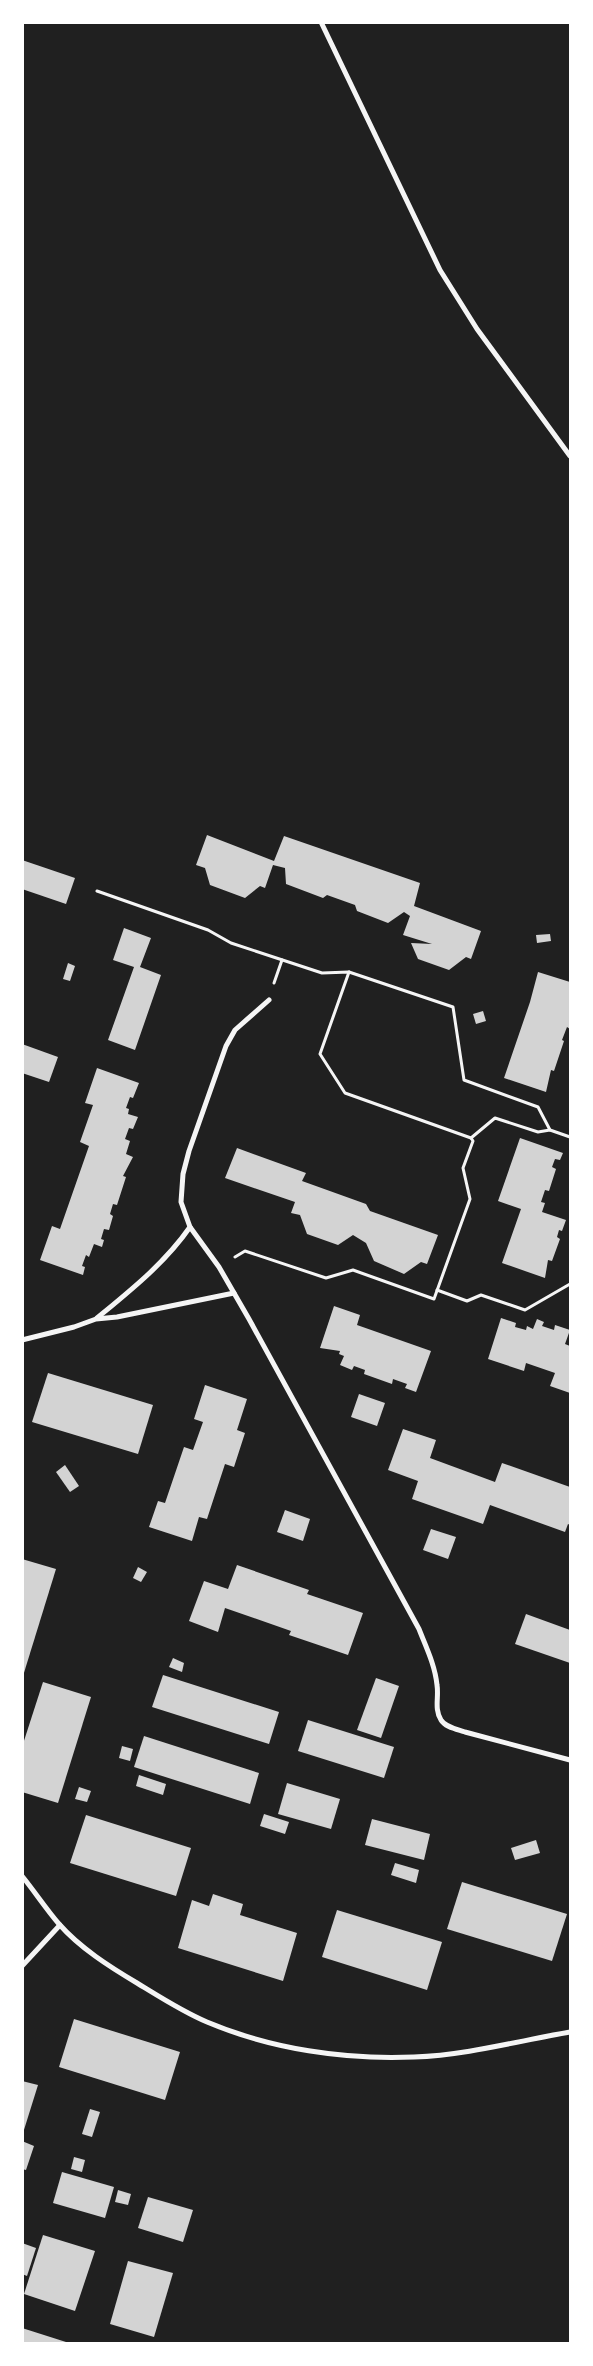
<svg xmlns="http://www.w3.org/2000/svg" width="593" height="2366" viewBox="0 0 593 2366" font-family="Poppins,sans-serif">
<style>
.green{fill:#202020}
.building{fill:#d3d3d3}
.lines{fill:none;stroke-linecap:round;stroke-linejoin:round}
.path{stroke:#f5f5f5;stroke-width:3}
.minor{stroke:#f5f5f5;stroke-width:5}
</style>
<rect width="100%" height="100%" fill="#111"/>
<!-- green -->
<path class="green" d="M23,23H570V2343L23,2344Z"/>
<!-- building -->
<g class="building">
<path d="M207,835L274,861L284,836L420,883L414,906L481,931L471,959L466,957L449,970L418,959L411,943L432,944L403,935L410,916L404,912L388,923L357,911L355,905L327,895L323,898L286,884L285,868L273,865L265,888L260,886L245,898L210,885L205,868L196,865Z"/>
<path d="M22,860L75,878L66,904L22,889Z"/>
<path d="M124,928L151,938L140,967L161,975L135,1050L108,1040L134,967L113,960Z"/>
<path d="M550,934L551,941L537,943L536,935Z"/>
<path d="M68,963L75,966L70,981L63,979Z"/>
<path d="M538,972L570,982V1029L567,1027L562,1040L564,1041L554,1071L551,1070L546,1092L504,1078L530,1002Z"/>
<path d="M483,1011L486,1021L476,1024L473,1014Z"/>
<path d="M22,1044L58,1057L49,1082L22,1073Z"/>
<path d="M97,1068L139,1083L133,1098L130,1097L126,1108L129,1109L128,1114L138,1117L133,1129L129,1128L125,1139L130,1141L126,1154L133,1157L123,1176L126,1177L117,1205L113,1204L110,1214L113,1216L109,1230L104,1229L101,1239L104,1240L102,1247L94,1244L89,1257L86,1255L82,1266L85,1267L83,1275L40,1260L52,1226L60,1229L89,1146L80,1142L93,1105L85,1103Z"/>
<path d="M520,1138L563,1153L560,1160L555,1159L552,1167L556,1169L549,1191L545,1190L541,1202L545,1203L542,1212L566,1220L562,1231L559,1230L557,1237L560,1239L552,1261L548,1260L545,1278L502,1263L521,1209L498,1201Z"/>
<path d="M237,1148L306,1173L302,1181L366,1204L370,1211L438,1235L427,1264L421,1262L404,1274L374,1261L366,1243L353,1235L338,1245L307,1234L300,1215L291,1213L295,1202L225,1178Z"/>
<path d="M334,1306L360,1315L357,1325L431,1351L416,1392L405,1388L407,1384L393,1379L392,1384L364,1374L365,1370L354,1366L352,1370L340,1365L344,1356L339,1354L340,1351L320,1348Z"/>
<path d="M501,1318L516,1323L515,1327L526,1330L527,1326L533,1329L537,1319L544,1322L542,1326L554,1330L555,1325L570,1330L565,1344L570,1346V1393L550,1386L555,1373L526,1363L524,1371L488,1359Z"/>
<path d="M48,1373L153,1405L138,1454L32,1422Z"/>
<path d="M205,1385L247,1399L237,1430L245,1433L234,1467L225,1464L207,1519L199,1517L192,1541L149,1527L158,1501L165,1503L184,1447L193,1450L203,1422L194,1419Z"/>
<path d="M359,1394L385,1403L377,1426L351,1417Z"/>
<path d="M403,1429L436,1440L430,1458L495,1482L502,1463L570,1487V1525L568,1524L565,1532L490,1505L483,1524L412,1499L418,1481L388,1470Z"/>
<path d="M65,1465L79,1486L70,1492L56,1472Z"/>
<path d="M285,1510L310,1519L303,1541L277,1532Z"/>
<path d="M431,1529L456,1537L448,1559L423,1550Z"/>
<path d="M22,1559L56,1569L23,1676H22Z"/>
<path d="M237,1565L309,1590L307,1594L363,1613L348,1655L289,1635L291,1631L225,1608L218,1632L189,1621L204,1581L228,1589Z"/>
<path d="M138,1567L147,1572L141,1582L133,1578Z"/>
<path d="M526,1614L570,1630V1663L515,1644Z"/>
<path d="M173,1658L184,1663L182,1672L169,1667Z"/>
<path d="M163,1675L279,1712L269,1744L152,1707Z"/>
<path d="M376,1678L399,1686L381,1738L357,1730Z"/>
<path d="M43,1682L91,1697L58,1803L22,1792V1747Z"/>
<path d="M308,1720L394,1747L384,1778L298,1751Z"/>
<path d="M144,1736L259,1773L250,1804L134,1767Z"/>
<path d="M122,1746L133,1749L130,1761L119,1758Z"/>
<path d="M139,1775L166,1784L163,1795L136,1786Z"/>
<path d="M287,1783L340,1799L331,1829L278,1814Z"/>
<path d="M79,1787L91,1791L87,1802L75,1799Z"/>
<path d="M264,1814L289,1822L285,1834L260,1826Z"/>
<path d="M86,1815L191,1848L176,1896L70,1863Z"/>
<path d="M372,1819L430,1834L424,1860L365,1845Z"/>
<path d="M536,1840L540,1853L515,1860L511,1848Z"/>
<path d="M395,1863L419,1870L416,1883L391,1875Z"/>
<path d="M462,1882L567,1914L552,1961L447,1929Z"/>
<path d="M213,1894L243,1904L240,1915L297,1933L283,1981L178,1948L192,1900L209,1906Z"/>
<path d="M337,1910L442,1942L427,1990L322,1957Z"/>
<path d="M74,2019L180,2052L165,2100L59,2067Z"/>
<path d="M22,2081L38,2085L23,2133H22Z"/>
<path d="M90,2109L100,2112L92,2137L82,2134Z"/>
<path d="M22,2141L34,2146L26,2170L22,2169Z"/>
<path d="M74,2157L85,2160L82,2172L71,2169Z"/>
<path d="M62,2172L114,2187L105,2218L53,2203Z"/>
<path d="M118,2190L131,2194L128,2205L115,2202Z"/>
<path d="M148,2197L193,2210L183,2242L138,2228Z"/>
<path d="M43,2235L95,2251L75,2311L24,2294Z"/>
<path d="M22,2243L36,2248L27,2276L22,2274Z"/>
<path d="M128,2261L173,2273L154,2337L110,2324Z"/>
<path d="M22,2328L66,2342V2344H22Z"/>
</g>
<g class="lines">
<!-- path -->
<g class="path">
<path d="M97,891L208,930L231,943L322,973L349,972L453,1007L464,1080L538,1107L550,1130L570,1137"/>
<path d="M349,972L320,1054L345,1093L471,1138L495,1118L538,1132L550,1130"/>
<path d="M274,983L282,960"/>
<path d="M235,1257L245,1251L326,1278L353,1270L434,1299L470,1199L463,1168L473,1141L471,1138"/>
<path d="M437,1290L467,1301L481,1295L525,1310L570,1284"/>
</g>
<!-- minor -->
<g class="minor">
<path d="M321,22L440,270L477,329L570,456"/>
<path d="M269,1000L235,1030L226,1046L189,1151L183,1174L181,1202L190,1227L219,1267L249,1319L419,1629C426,1647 435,1665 437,1685C439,1697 434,1709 441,1720C445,1727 456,1729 465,1732L570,1760"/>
<path d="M97,1318C131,1290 165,1263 190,1227"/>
<path d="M22,1340L74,1327L96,1319L117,1317L234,1293"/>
<path d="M22,1876C35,1892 46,1909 59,1924C80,1948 110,1967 137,1983C160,1997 183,2012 207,2022C271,2049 345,2060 414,2057C467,2055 518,2041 570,2032"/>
<path d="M22,1966L60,1925"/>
</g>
</g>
<!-- border -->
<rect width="593" height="2366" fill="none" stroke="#ffffff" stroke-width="48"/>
</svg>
